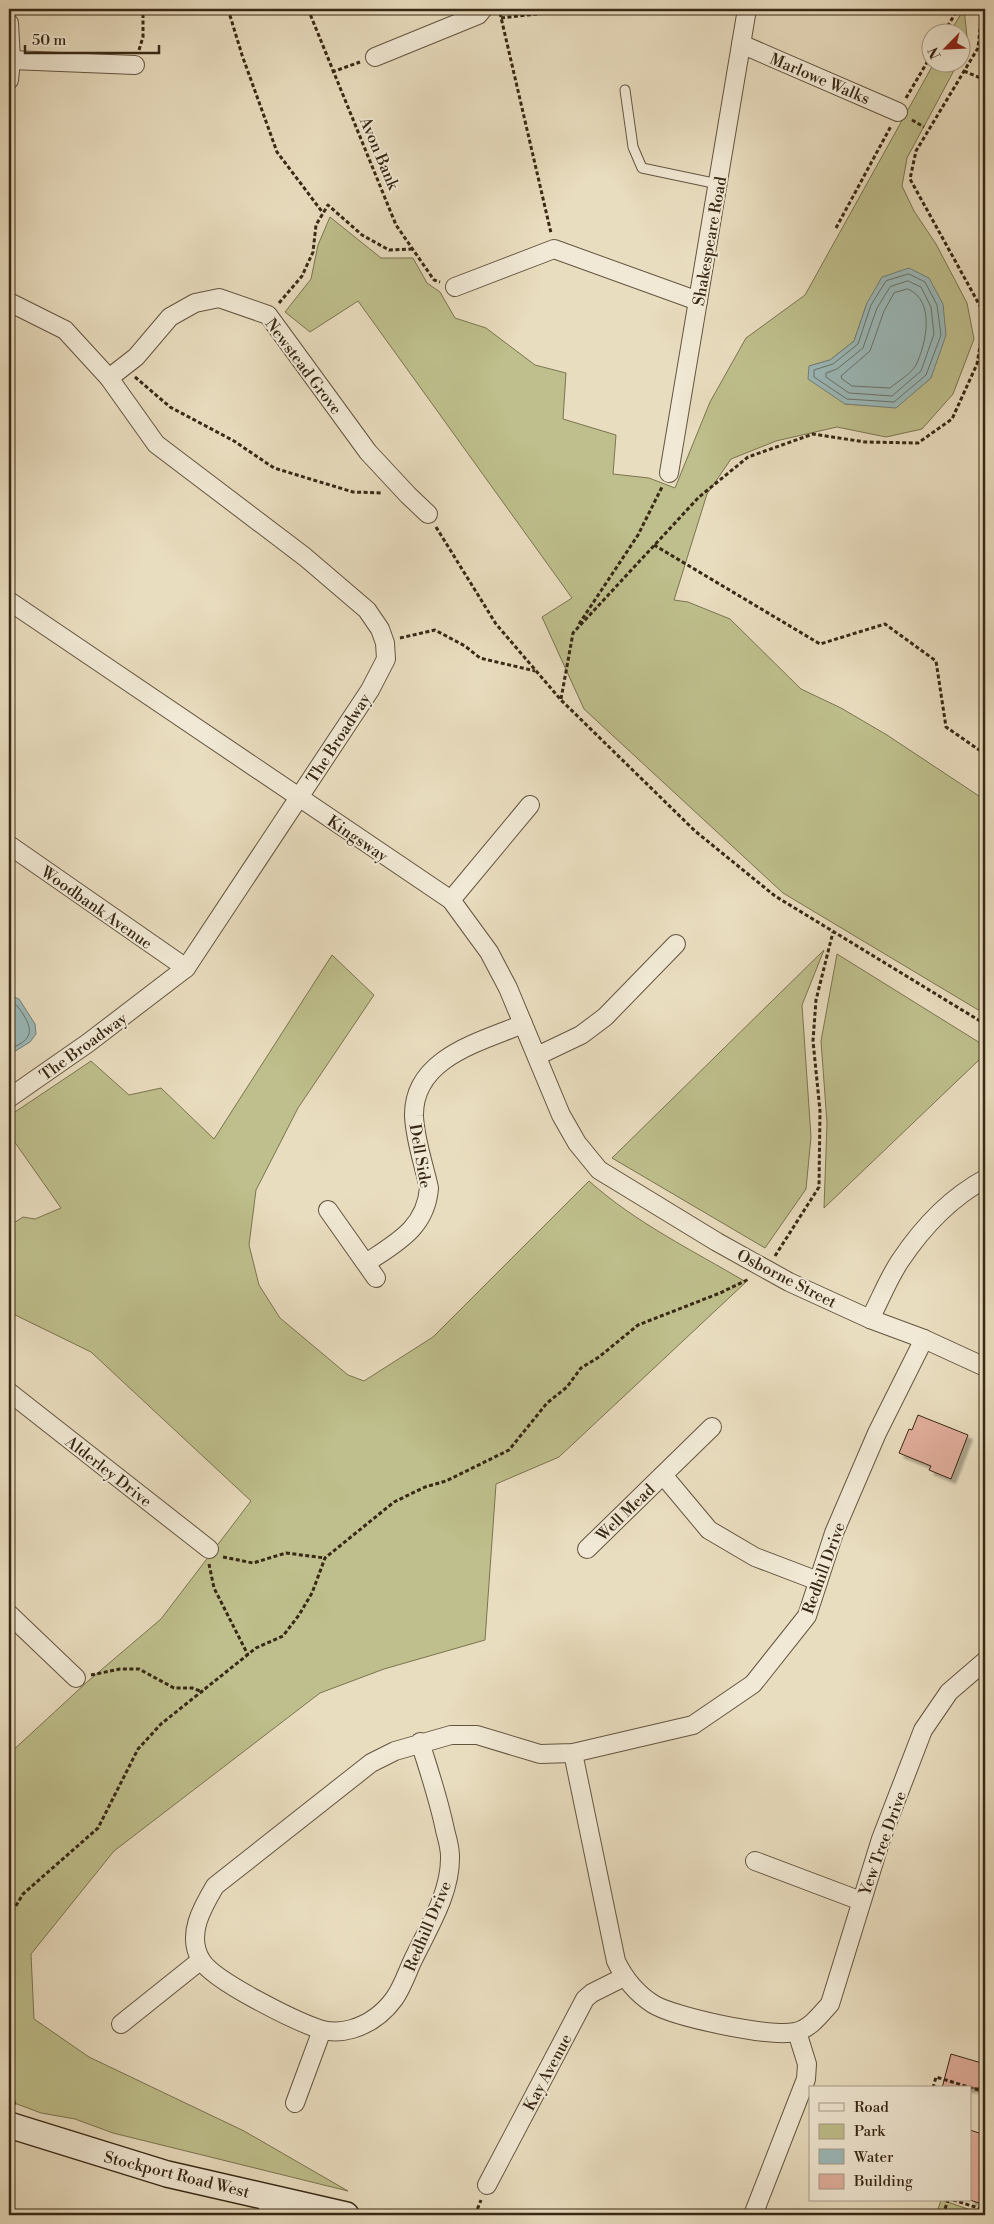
<svg xmlns="http://www.w3.org/2000/svg" width="994" height="2224" viewBox="0 0 994 2224" font-family="'Libre Bodoni',serif">
<style>
.green{fill:#bebf8c;stroke:#7b7450;fill-rule:evenodd}
.water{fill:#9bbabb;stroke:#738079}
.lines{fill:none;stroke-linecap:round;stroke-linejoin:round}
.shore{stroke:#6a7168;stroke-width:1}
.building{fill:#e1ae9c;stroke:#382815;filter:url(#shadow)}
.service-casing{stroke:#645540;stroke-width:11}
.minor-casing{stroke:#645540;stroke-width:20}
.secondary-casing{stroke:#382815;stroke-width:28}
.path{stroke:#382815;stroke-width:3;stroke-dasharray:4 2.5;stroke-linecap:butt}
.service{stroke:#f1e9d5;stroke-width:9}
.minor{stroke:#f1e9d5;stroke-width:18}
.secondary{stroke:#f1e9d5;stroke-width:25}
.labels{text-anchor:middle;stroke-width:4;stroke-linejoin:round;paint-order:stroke}
.street-label{font-size:16px;fill:#382815;stroke:#f1e9d5}
</style>
<defs>
<filter id="shadow"><feDropShadow dx="4.5" dy="4.5" stdDeviation="1" flood-color="#0004"/></filter>
</defs>
<rect width="100%" height="100%" fill="#e9ddbf"/>
<filter id="stains"><feTurbulence type="fractalNoise" baseFrequency=".004" numOctaves="4"/><feColorMatrix values="0 0 0 0 .2 0 0 0 0 .09 0 0 0 0 .02 0 0 0 .5 -.17"/></filter>
<radialGradient id="worn" r=".72"><stop offset=".6" stop-color="#630" stop-opacity="0"/><stop offset="1" stop-color="#630" stop-opacity=".3"/></radialGradient>
<!-- green -->
<g class="green">
<path d="M964,9L968,45L962,56V32H950Z"/>
<path d="M934,63H958L907,158L902,186L914,211L936,244L967,303L974,339L953,394L922,429L886,437L837,427L776,441L731,459L707,494L674,600L688,602L730,619L801,689L841,708L887,735L985,800V955L980,960L985,964V1014L783,893L584,709L542,617L572,598L358,301L310,332L285,312L311,279L318,245L330,217L381,258H413L427,283L440,292L455,318L486,328L535,365L566,373L563,419L616,435L613,474L649,478L675,488L710,402L746,338L805,295ZM867,303L931,378L896,407L845,404L809,366L830,360L854,341Z"/>
<path d="M824,950L802,1005L811,1137L806,1189L765,1248L612,1158Z"/>
<path d="M837,954L985,1046V1061L979,1060L824,1208L827,1123L821,1041Z"/>
<path d="M332,955L374,995L298,1108L256,1190L249,1245L259,1285L280,1318L348,1375L364,1381L433,1337L589,1181C636,1223 692,1250 746,1282L559,1457L496,1484L485,1640L384,1669L320,1693L114,1851L31,1954L34,2019L89,2057L244,2131L348,2191L113,2133L75,2119L41,2113L9,2101V1754L87,1682L161,1619L251,1501L91,1352L9,1312V1226L23,1217L35,1219L61,1208L9,1134V1116L91,1061L129,1095L161,1088L214,1139Z"/>
<path d="M941,2200H942L985,2215H936Z"/>
</g>
<!-- water -->
<g class="water">
<path d="M909,268L929,278L943,304L946,335L931,378L896,408L845,404L808,379L809,366L830,360L854,341L867,303L882,277Z"/>
<path d="M9,995L19,999L35,1024L36,1034L30,1042L9,1055Z"/>
</g>
<g class="lines">
<!-- shore -->
<g class="shore">
<path d="M909,274L925,282L937,305L941,335L926,375L894,402L847,399L814,377V370L833,364L858,344L871,305L886,281Z"/>
<path d="M908,281L921,287L931,307L934,334L921,371L892,396L849,393L826,377V373L837,369L863,348L877,308L890,287Z"/>
<path d="M908,289C936,301 926,344 916,365C911,374 897,382 890,388L852,386L842,379L841,376L870,351L884,311L894,293Z"/>
<path d="M9,1000C16,1003 18,1007 23,1014C35,1033 30,1041 9,1049"/>
</g>
</g>
<!-- building -->
<g class="building">
<path d="M918,1415L968,1435L951,1479L929,1470L931,1466L899,1453L909,1429L912,1430Z"/>
<path d="M951,2054L985,2064V2088H942Z"/>
<path d="M970,2130L985,2135V2205L970,2200Z"/>
</g>
<g class="lines">
<defs>
<path id="service" d="M625,90L633,147L642,168L718,184"/>
<g id="minor">
<path d="M9,23L11,60L9,80"/>
<path d="M741,44L898,112"/>
<path d="M375,57L478,15L483,9"/>
<path d="M11,60L135,65"/>
<path d="M455,287L554,249L698,301"/>
<path d="M9,302L65,330L109,378L156,444L305,557L367,610L380,629L385,643L386,659L370,690L186,968L88,1043L9,1098"/>
<path d="M109,378L136,357L170,317L195,303L219,298L268,315L368,452L408,495L428,514"/>
<path d="M669,473L747,9"/>
<path d="M9,601L451,900L489,952L508,988L561,1115L577,1143L599,1170L717,1242L789,1282L870,1319L924,1339L985,1367"/>
<path d="M9,845L186,968"/>
<path d="M451,900L530,805"/>
<path d="M537,1056L581,1035L605,1017L676,944"/>
<path d="M328,1210L376,1278"/>
<path d="M366,1263C396,1243 426,1228 429,1188C424,1165 415,1140 414,1116C413,1058 480,1042 523,1024"/>
<path d="M870,1319C880,1300 888,1279 900,1261C922,1228 950,1198 985,1179"/>
<path d="M9,1392L209,1549"/>
<path d="M663,1475L709,1530L755,1557L818,1581"/>
<path d="M587,1549L712,1427"/>
<path d="M9,1614L76,1678"/>
<path d="M420,1742C429,1771 439,1800 445,1830C447,1838 450,1847 450,1856C451,1893 428,1928 412,1962C407,1973 402,1988 394,1999C383,2014 369,2024 352,2029C342,2032 332,2032 322,2030C297,2022 213,1981 201,1960C186,1935 202,1908 215,1886L371,1763L395,1751L451,1735H477L540,1754L573,1753L693,1725L753,1684L807,1616L834,1533L877,1433L924,1339"/>
<path d="M573,1753L616,1961C625,1980 636,1993 653,2004C674,2017 771,2038 795,2032C810,2029 820,2015 830,2004L881,1839L923,1730L949,1692L985,1661"/>
<path d="M755,1861L861,1901"/>
<path d="M121,2024L201,1960"/>
<path d="M295,2103L322,2030"/>
<path d="M487,2185L585,1999L592,1993L624,1977"/>
<path d="M267,2215L270,2197"/>
<path d="M753,2215L806,2079L807,2064L797,2032"/>
</g>
<path id="secondary" d="M9,2125L167,2174L346,2215"/>
</defs>
<!-- service casing -->
<use href="#service" class="service-casing"/>
<!-- minor casing -->
<use href="#minor" class="minor-casing"/>
<!-- secondary casing -->
<use href="#secondary" class="secondary-casing"/>
<!-- path -->
<g class="path">
<path d="M228,9L242,55L277,152L323,213"/>
<path d="M308,9L396,225L434,280L440,282"/>
<path d="M982,9L978,48L916,151L910,179L985,315"/>
<path d="M500,13L551,233"/>
<path d="M501,18L581,9"/>
<path d="M944,32L958,9"/>
<path d="M139,50L143,37V9"/>
<path d="M964,71L985,80"/>
<path d="M332,72L360,62"/>
<path d="M906,98L932,54"/>
<path d="M912,120L924,127"/>
<path d="M836,228L891,126"/>
<path d="M279,303L302,276L313,252L316,225L328,205L362,235L389,250L412,249"/>
<path d="M135,377L170,407L234,441L274,468L353,492L383,493"/>
<path d="M436,527L496,624L561,700L695,831L775,896L985,1024"/>
<path d="M654,545L820,644L885,624L936,661L946,727L985,754"/>
<path d="M579,624L638,535L662,487"/>
<path d="M400,638L435,630L465,646L480,658L535,671"/>
<path d="M561,699L573,633L699,497L748,457L813,434L865,442L918,443L952,419L977,364L985,316"/>
<path d="M775,1256L819,1187L820,1111L813,1041L816,1000L833,932"/>
<path d="M223,1557L253,1563L286,1553L325,1558"/>
<path d="M209,1564L214,1588L248,1655"/>
<path d="M91,1675L120,1669H139L174,1688H192L203,1692"/>
<path d="M9,1924L11,1914L23,1894L98,1828L138,1749L161,1724L256,1648L283,1636L299,1615L312,1593L325,1558L394,1502L425,1487L446,1481L509,1450L547,1403L567,1387L581,1368L599,1357L638,1325L720,1293L749,1279"/>
<path d="M9,2082L15,2106"/>
<path d="M933,2088L936,2077L985,2092"/>
<path d="M953,2200L985,2210"/>
<path d="M475,2215L481,2200"/>
<path d="M943,2215L948,2200"/>
</g>
<!-- service -->
<use href="#service" class="service"/>
<!-- minor -->
<use href="#minor" class="minor"/>
<!-- secondary -->
<use href="#secondary" class="secondary"/>
</g>
<g class="labels">
<!-- street labels -->
<g class="street-label">
<text transform="translate(820 78) rotate(23)" y="6">Marlowe Walks</text>
<text transform="translate(380 153) rotate(67)" y="6">Avon Bank</text>
<text transform="translate(709 241) rotate(-80)" y="6">Shakespeare Road</text>
<text transform="translate(304 366) rotate(53)" y="6">Newstead Grove</text>
<text transform="translate(338 738) rotate(-57)" y="6">The Broadway</text>
<text transform="translate(358 838) rotate(34)" y="6">Kingsway</text>
<text transform="translate(97 907) rotate(35)" y="6">Woodbank Avenue</text>
<text transform="translate(83 1046) rotate(-36)" y="6">The Broadway</text>
<text transform="translate(421 1156) rotate(80)" y="6">Dell Side</text>
<text transform="translate(787 1278) rotate(27)" y="6">Osborne Street</text>
<text transform="translate(109 1471) rotate(38)" y="6">Alderley Drive</text>
<text transform="translate(625 1512) rotate(-44)" y="6">Well Mead</text>
<text transform="translate(823 1568) rotate(-70)" y="6">Redhill Drive</text>
<text transform="translate(882 1843) rotate(-70)" y="6">Yew Tree Drive</text>
<text transform="translate(427 1926) rotate(-67)" y="6">Redhill Drive</text>
<text transform="translate(547 2072) rotate(-62)" y="6">Kay Avenue</text>
<text transform="translate(177 2174) rotate(14)" y="6">Stockport Road West</text>
</g>
</g>
<!-- margin -->
<rect width="994" height="2224" fill="none" stroke="#e9ddbf" stroke-width="30"/>
<rect x="10" y="10" width="974" height="2204" fill="none" stroke="#382815" stroke-width="2.5"/>
<rect x="15" y="15" width="964" height="2194" fill="none" stroke="#382815"/>
<!-- legend -->
<rect x="809" y="2086" width="162" height="115" fill="#f1e9d5" stroke="#a79c88"/>
<rect x="819" y="2103" width="25" height="8" fill="#f1e9d5" stroke="#a79c88"/>
<text x="854" y="2112" font-size="15" fill="#382815">Road</text>
<rect x="819" y="2124" width="25" height="15" fill="#bebf8c" stroke="#a79c88"/>
<text x="854" y="2136" font-size="15" fill="#382815">Park</text>
<rect x="819" y="2149" width="25" height="15" fill="#9bbabb" stroke="#a79c88"/>
<text x="854" y="2162" font-size="15" fill="#382815">Water</text>
<rect x="819" y="2174" width="25" height="15" fill="#e1ae9c" stroke="#a79c88"/>
<text x="854" y="2186" font-size="15" fill="#382815">Building</text>
<!-- north arrow -->
<g transform="translate(946 48) rotate(246)"><circle r="24" fill="#f1e9d5" stroke="#a79c88"/>
<path d="M0-4L9 19L0 12L-9 19Z" fill="#8f2418"/>
<text y="-8" font-size="14" font-weight="bold" text-anchor="middle" fill="#382815">N</text>
</g>
<!-- scale -->
<path d="M25 45v8h134v-8" fill="none" stroke="#382815" stroke-width="2.5"/>
<text x="32" y="45" font-size="15" fill="#382815" stroke="#f1e9d5" stroke-width="4" paint-order="stroke">50 m</text>
<rect width="100%" height="100%" filter="url(#stains)"/>
<rect width="100%" height="100%" fill="url(#worn)"/>
</svg>
